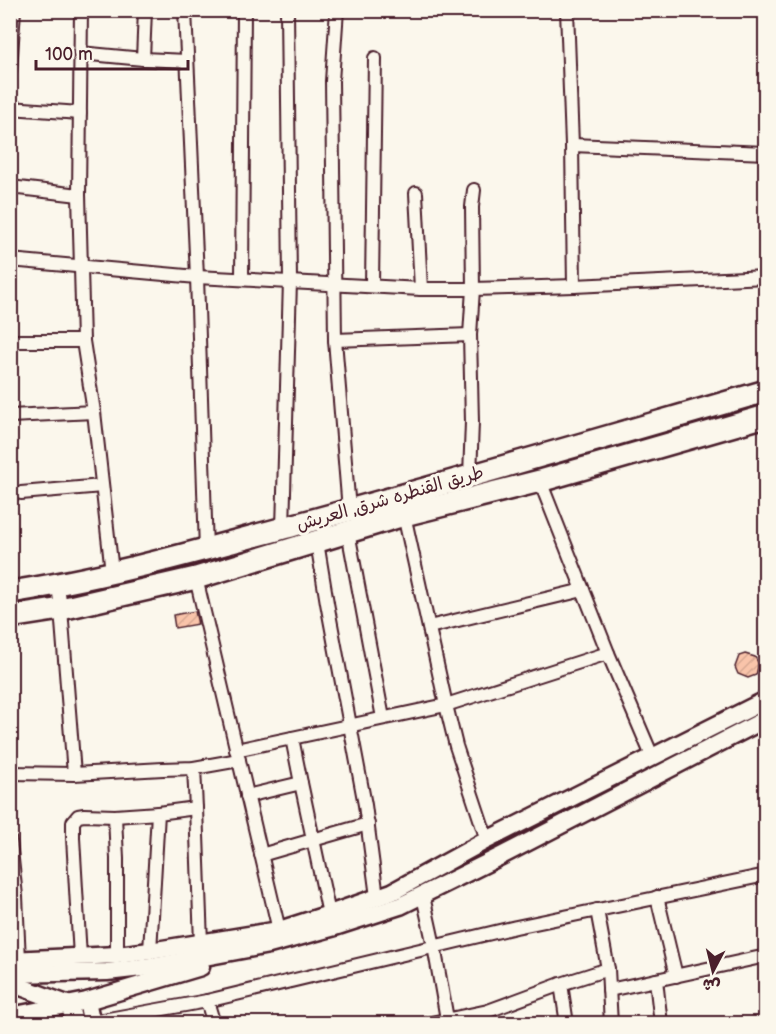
<svg xmlns="http://www.w3.org/2000/svg" width="776" height="1034" viewBox="0 0 776 1034" font-family="'Balsamiq Sans','Playpen Sans Arabic',sans-serif">
<style>
.building{fill:url(#building-hatch);stroke:#4a1f2b;stroke-width:1.5}
.lines{fill:none;stroke-linecap:round;stroke-linejoin:round}
.street-casing{stroke:#4a1f2b;stroke-width:16}
.secondary-casing{stroke:#4a1f2b;stroke-width:21}
.highway-casing{stroke:#4a1f2b;stroke-width:26}
.street{stroke:#fbf7ec;stroke-width:12}
.secondary{stroke:#fbf7ec;stroke-width:16}
.highway{stroke:#fbf7ec;stroke-width:21}
.labels{text-anchor:middle;stroke-width:6;stroke-linejoin:round;paint-order:stroke}
.street-label{font-size:18px;fill:#4a1f2b;stroke:#fbf7ec}
</style>
<defs>
<pattern id="building-hatch" width="6" height="6" patternUnits="userSpaceOnUse" patternTransform="scale(1.5)"><rect width="6" height="6" fill="#f9c4aa"/><path d="M-1 1l2-2M0 6l6-6M5 7l2-2" fill="none" stroke="#d7a892"/></pattern>
</defs>
<rect width="100%" height="100%" fill="#fbf7ec"/>
<filter id="ink" filterUnits="userSpaceOnUse"><feTurbulence type="fractalNoise" baseFrequency=".0167" numOctaves="2"/><feDisplacementMap in="SourceGraphic" scale="12" xChannelSelector="R" yChannelSelector="G"/><feConvolveMatrix kernelMatrix="1 2 1 2 8 2 1 2 1" color-interpolation-filters="sRGB"/></filter>
<g filter="url(#ink)">
<!-- building -->
<g class="building">
<path d="M195,611L198,624L175,628L173,615Z"/>
<path d="M745,654L755,657L759,664L756,675L748,678L738,674L735,667L739,656Z"/>
</g>
<g class="lines">
<defs>
<g id="street">
<path d="M81,10L79,195L83,341L94,412L112,572"/>
<path d="M185,10L197,277L206,550"/>
<path d="M337,10L332,81L335,340L349,510"/>
<path d="M567,10L572,145L574,286"/>
<path d="M80,53L143,59L187,61"/>
<path d="M143,59L145,10"/>
<path d="M10,71L14,10"/>
<path d="M10,108L80,113"/>
<path d="M572,145L766,153"/>
<path d="M10,187L79,195"/>
<path d="M416,193L421,289"/>
<path d="M10,260L197,277L421,289H473L574,286L766,277"/>
<path d="M242,279L244,10"/>
<path d="M372,285L375,58"/>
<path d="M335,340L470,335"/>
<path d="M10,341H83"/>
<path d="M10,416L94,412"/>
<path d="M470,476L472,422L470,335L473,289L472,207L474,190"/>
<path d="M540,481L608,653L652,756"/>
<path d="M21,493L102,486"/>
<path d="M404,515L446,705L456,746L487,840"/>
<path d="M283,528L290,281L287,10"/>
<path d="M348,532L383,718"/>
<path d="M317,542L327,603L365,805L377,897"/>
<path d="M196,578L279,930"/>
<path d="M58,585L61,609L74,774"/>
<path d="M429,627L583,590"/>
<path d="M292,738L301,783"/>
<path d="M236,750L446,705L608,653"/>
<path d="M10,773L74,774L163,769L194,768L239,760"/>
<path d="M247,796L301,783L329,914"/>
<path d="M196,808L201,943"/>
<path d="M115,816L117,859V955"/>
<path d="M10,841L16,896L19,960"/>
<path d="M261,855L368,824"/>
<path d="M423,896L434,946L447,1019"/>
<path d="M657,897L676,976"/>
<path d="M597,910L608,969L611,1024"/>
<path d="M150,951L158,813L196,808L194,768"/>
<path d="M80,957L73,838V822L78,816L84,815L115,816L158,813"/>
<path d="M561,984L567,1024"/>
<path d="M609,990L656,980"/>
<path d="M207,1001L214,1024"/>
<path d="M92,1022L207,1001L516,927L766,875"/>
<path d="M426,1024L488,1011L561,984L608,969"/>
<path d="M661,1024L656,980L766,956"/>
</g>
<g id="secondary">
<path d="M10,960L117,955L150,951L279,930L329,914L392,892L487,840L766,700"/>
<path d="M10,974L107,972L151,967L269,945L335,927L400,906L501,856L766,719"/>
<path d="M10,983L70,1005L74,1024"/>
<path d="M87,1001L92,1024"/>
<path d="M10,1016L87,1001L201,967"/>
</g>
<g id="highway">
<path d="M10,592C111,577 208,548 306,522C460,480 613,435 766,391"/>
<path d="M10,617L61,609L196,578L404,515L540,481L766,416"/>
</g>
</defs>
<!-- street casing -->
<use href="#street" class="street-casing"/>
<!-- secondary casing -->
<use href="#secondary" class="secondary-casing"/>
<!-- highway casing -->
<use href="#highway" class="highway-casing"/>
<!-- street -->
<use href="#street" class="street"/>
<!-- secondary -->
<use href="#secondary" class="secondary"/>
<!-- highway -->
<use href="#highway" class="highway"/>
</g>
</g>
<g class="labels">
<!-- street labels -->
<g class="street-label">
<text transform="translate(390 498) rotate(-16)" y="6">طريق القنطره شرق, العريش</text>
</g>
</g>
<!-- margin -->
<rect width="776" height="1034" fill="none" stroke="#fbf7ec" stroke-width="36"/>
<rect x="18" y="18" width="740" height="998" fill="none" stroke="#4a1f2b" stroke-width="2" filter="url(#ink)"/>
<!-- north arrow -->
<g transform="translate(713 971) rotate(187)" stroke="#fbf7ec" stroke-width="4.5" paint-order="stroke">
<path d="M0-4.5L10 22L0 15L-10 22Z" fill="#4a1f2b"/>
<text y="-9" font-size="16" font-weight="bold" text-anchor="middle" fill="#4a1f2b">ش</text>
</g>
<!-- scale -->
<path d="M36 60v9h152v-9" fill="none" stroke="#4a1f2b" stroke-width="3"/>
<text x="45" y="60" font-size="18" fill="#4a1f2b" stroke="#fbf7ec" stroke-width="4.5" paint-order="stroke">100 m</text>
</svg>
